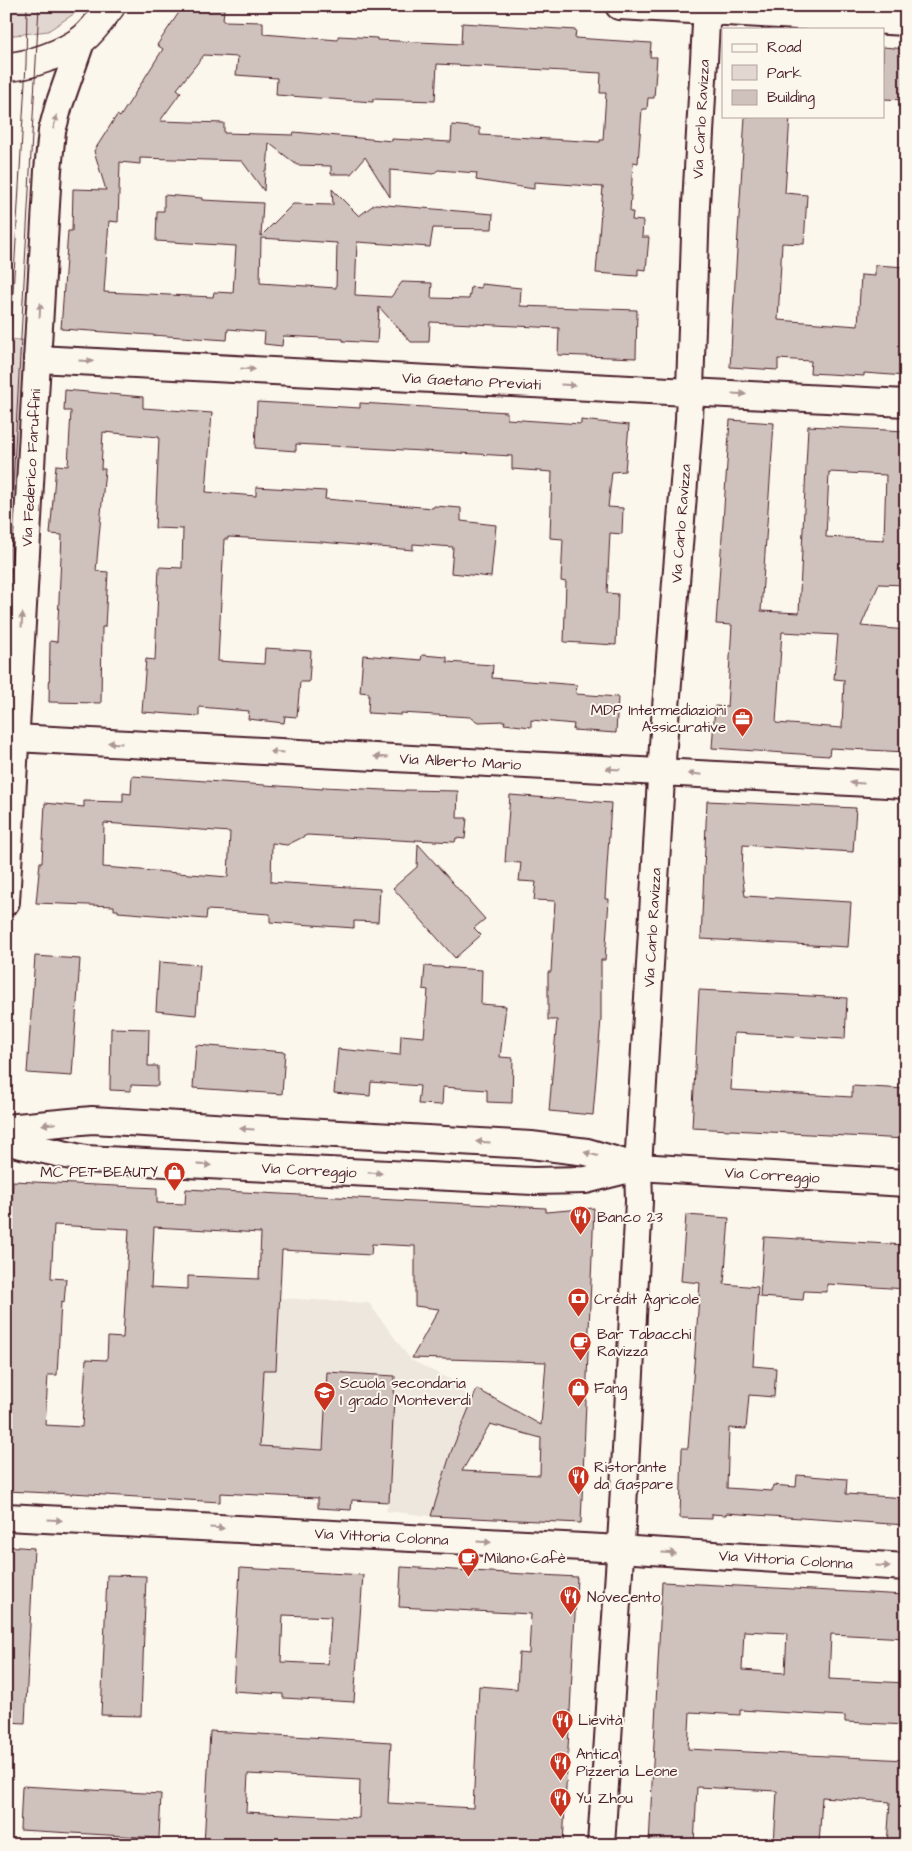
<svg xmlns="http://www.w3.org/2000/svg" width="912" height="1851" viewBox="0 0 912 1851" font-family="'Architects Daughter',sans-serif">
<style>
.built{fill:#eee7de}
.green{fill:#e2d7d0;stroke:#967b7e}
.building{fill:#cfc2bc;stroke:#4a1f2b;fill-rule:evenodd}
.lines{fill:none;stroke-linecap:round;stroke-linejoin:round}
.minor-casing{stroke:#4a1f2b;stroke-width:30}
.primary-casing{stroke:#4a1f2b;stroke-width:31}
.minor{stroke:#fbf7ec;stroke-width:26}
.primary{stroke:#fbf7ec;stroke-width:28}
.tram{stroke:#4a1f2b;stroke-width:1}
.oneway{fill:#ab9695}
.labels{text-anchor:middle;stroke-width:4;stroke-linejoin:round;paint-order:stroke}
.street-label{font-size:15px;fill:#4a1f2b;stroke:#fbf7ec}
.poi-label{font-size:15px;fill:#4a1f2b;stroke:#fbf7ec;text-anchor:start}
</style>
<rect width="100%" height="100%" fill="#fbf7ec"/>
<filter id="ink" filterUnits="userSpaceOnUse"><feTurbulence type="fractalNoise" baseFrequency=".02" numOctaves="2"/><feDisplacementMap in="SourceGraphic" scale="10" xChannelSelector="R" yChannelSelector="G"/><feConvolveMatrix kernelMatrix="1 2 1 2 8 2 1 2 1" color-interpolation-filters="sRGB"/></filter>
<g filter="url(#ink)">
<!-- built -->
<path class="built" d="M279,1298L369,1303L411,1360L451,1380L472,1400L451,1452L431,1516L386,1511L389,1502L352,1500L351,1510L318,1508V1498L220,1493V1502L176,1499L183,1365L276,1370Z"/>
<!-- green -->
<g class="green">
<path d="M6,6H83L78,11L48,31L6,36Z"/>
<path d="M6,339L31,341L6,714Z"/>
</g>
<!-- building -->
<g class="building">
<path d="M182,8L224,9L223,21L263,22V34L338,40V36L377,38V40L461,44L462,23L576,30L575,38L651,43L650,57H657L654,98H648L647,109H642L638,163L633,162L630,212H633L632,220L643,221L642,237H649L646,270L638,269V276L596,273L603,187L534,182V189L476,180L477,173L438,170L433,174L390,170V197L365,157L351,174H331V166L297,165L269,143L267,170H265L264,191L242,161L140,158V164L120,162L118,222L109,221L104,292L213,297L214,292L233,293L236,246L156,241L157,211H164V195L202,198V200L263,203L261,236L293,204L333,205L332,189L359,216L375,204L493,214L492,229L433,228L430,247L357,242L355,295L391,297L402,282L432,283L431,298L469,299L471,287L481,288V284L521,288L520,306L637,310L636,358L558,355L559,328L430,322L429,342H411L379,307L377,343L343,341V339L283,336L282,346L264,344L265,332L228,329L227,340L61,329L68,231H72L73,189L106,190L94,151L117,115L120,117L163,49L157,45ZM204,55L238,57L236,75L277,78L276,95L373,102V99L435,101L437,64L601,73L600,93H606L603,140H600V142L480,135V128L452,125L451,142L392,139V141L294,132L293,135L224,133V123L160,121L181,92L177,89ZM261,238L337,243L336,288L260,283Z"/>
<path d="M883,47L906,49V100L883,99Z"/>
<path d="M745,116H790L785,193L807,195L804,244L782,243L778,320L858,326L861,275L875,276V265L906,267V376L864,373V376L810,373L811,361L778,359V370L730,367Z"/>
<path d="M65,390L143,397V408L212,413L206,492L256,496V487L326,491L325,499L433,508L434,506L461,508V521L496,525L491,577L451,573L453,547L413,544V550L321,542L228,537V539H224L218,661L264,664L265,648L311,651L309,682H300L297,717L285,716L284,723L248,719L249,711L199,707V716L142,712L146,659L155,660L159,567L182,568L183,529L155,528L159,437L103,432L101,469H105L96,571L108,572L105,627H102L101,703L49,702L50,641L57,642L62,535L50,534L56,465L68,466L71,411H64Z"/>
<path d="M257,402L360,408V403L507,412V419L581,424V420L629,425L625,471L612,472L608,507L623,508L622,534L610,533L607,593L618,594L616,645L564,642L566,582L561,581L563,539L550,538L552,472L512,469V456L296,444V451L255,448Z"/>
<path d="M730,420L774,423L761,611L799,613L808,426L906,431V585L879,584L861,626L906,630V752L830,748L829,756L712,748L715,706L727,707L732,625L716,624ZM829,472L886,475L884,540L826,537ZM782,632L838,635L834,679L844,680L842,728L776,723Z"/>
<path d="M363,655L421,660L422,655L447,657V662L493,665L492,678L577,685L576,694L618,697L616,733L573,730L574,724L531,720V727L504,724L505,721L478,722L470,717L401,713V715L368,713L369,693L360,692Z"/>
<path d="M132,776L323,789V787L405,791V790L458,791L457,818H467L465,839L456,838L455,842L415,840L416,841L307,835L287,845L272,843L271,882L380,889L378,922L354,921V928L270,922V914L225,911L207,910L206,919L118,912V910H114V906L36,903L40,862H42L45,803L84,807V801L123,802V793L131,794ZM104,823L230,832L228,877L103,867Z"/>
<path d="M510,795L611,803L605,899H609L605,960H601V1019L593,1115L549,1111L557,1020H548V972H551L555,901L534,900L536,882L519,881L521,863L505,862Z"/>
<path d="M707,801L856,808L853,852L743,845L742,873L745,896L851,902L848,947L701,939Z"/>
<path d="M418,844L485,919L474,928L481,935L455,958L393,888L417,867Z"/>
<path d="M35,956L80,959L72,1076L27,1073Z"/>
<path d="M159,962L200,965L196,1015L156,1011Z"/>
<path d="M425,966L482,970L481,1004L506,1006L500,1057L513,1058L512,1103L487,1102V1090L443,1087L442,1105L418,1104L420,1086L371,1082L370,1096L334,1093L338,1049L400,1055L401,1035L424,1037L428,990L423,989Z"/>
<path d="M699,990L847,998L845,1039L734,1033L731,1090L852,1097V1086L906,1089V1139L692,1128Z"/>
<path d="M111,1028L149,1029L148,1066H158V1086L131,1085V1091L110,1090Z"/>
<path d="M196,1045L285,1052L282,1094L193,1088Z"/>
<path d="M13,1181L157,1188V1203L185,1204L186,1189L546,1208V1212L594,1208L581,1523L431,1516L451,1452L477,1389L541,1425L546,1362L412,1358L439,1309L415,1306V1246L372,1244L371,1255L282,1250L276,1370H264L260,1446L323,1450L327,1372L395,1376L389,1502L352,1500L351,1510L318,1508V1498L220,1493V1502L72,1493V1494L6,1491V1309ZM54,1225L129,1229L123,1338L108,1337L107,1360L86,1359L82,1427L45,1425L48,1375H57L61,1302L64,1303L66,1279L51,1278ZM154,1227L261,1233L259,1279L188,1276V1289L151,1287ZM490,1424L541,1438L540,1475L462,1471Z"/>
<path d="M686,1215L729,1218L724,1284L758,1287L753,1366L776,1368L774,1397L749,1395L746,1429L729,1428L727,1488L772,1491L773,1485L796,1487L797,1475L847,1479L846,1494L906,1498V1525L726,1513V1515L712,1514V1519L680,1518L682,1448H688L700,1283L681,1281Z"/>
<path d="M764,1237L906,1245V1289L827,1284V1292L804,1291L803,1300L760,1297Z"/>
<path d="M6,1546L34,1548L25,1723L6,1722Z"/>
<path d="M401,1567L577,1577L563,1845H204L210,1731L391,1742L388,1803L473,1808L479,1686L517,1689L519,1653L529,1654L531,1614L399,1607ZM248,1774L360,1780L359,1818L246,1812Z"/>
<path d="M240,1568L363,1575L354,1702L283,1698V1694L233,1691ZM283,1615L331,1617L328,1664L281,1662Z"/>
<path d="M107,1575L146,1576L141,1716L101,1715Z"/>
<path d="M662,1582L906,1595V1638L831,1634L829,1679L906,1683V1725L845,1722V1716L740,1710V1715L690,1712L688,1749L906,1760V1845H887L890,1802L822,1797L819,1845H774L777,1791L697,1787L694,1845H649ZM744,1631L787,1633L785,1673L742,1670Z"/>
<path d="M22,1786L161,1794L159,1838L20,1830Z"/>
</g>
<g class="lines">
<defs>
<g id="minor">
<path d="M619,6L906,22"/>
<path id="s1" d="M37,359L906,403"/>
<path id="s2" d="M15,738L906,785"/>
<path id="s3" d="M6,902L48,170L52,131L59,105L82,39"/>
<path id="s4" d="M6,1128L92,1120L531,1145L587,1152L638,1167L906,1183"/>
<path id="s5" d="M6,1139L17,1144L85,1159L533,1181L586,1180L634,1168"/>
<path id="s6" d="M6,1517L602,1548L906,1567"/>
<path id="s7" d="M601,1845L622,1526L639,1201L638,1167L663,745L689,420L696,205L707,6"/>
</g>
<path id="primary" d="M6,67C29,66 65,53 83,39C94,30 102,18 111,6"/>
</defs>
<!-- minor casing -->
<use href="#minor" class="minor-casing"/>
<!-- primary casing -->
<use href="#primary" class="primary-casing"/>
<!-- minor -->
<use href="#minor" class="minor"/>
<!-- primary -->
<use href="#primary" class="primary"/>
<!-- tram -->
<g class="tram">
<path d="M6,415L26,64L27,6"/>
<path d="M6,614L39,6"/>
</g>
</g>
<!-- one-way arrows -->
<defs><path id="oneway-solid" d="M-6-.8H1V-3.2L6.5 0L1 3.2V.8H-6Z" transform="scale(1.25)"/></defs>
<g class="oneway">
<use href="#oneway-solid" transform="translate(55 122) rotate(-76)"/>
<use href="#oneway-solid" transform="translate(40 310) rotate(-87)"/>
<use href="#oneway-solid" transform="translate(86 361) rotate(3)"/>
<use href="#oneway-solid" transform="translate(248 369) rotate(3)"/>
<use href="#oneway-solid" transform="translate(568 385) rotate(3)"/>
<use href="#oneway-solid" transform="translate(739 394) rotate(3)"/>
<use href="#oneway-solid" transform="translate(22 620) rotate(-87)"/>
<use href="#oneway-solid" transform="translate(115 743) rotate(-177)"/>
<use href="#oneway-solid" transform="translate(277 752) rotate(-177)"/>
<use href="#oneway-solid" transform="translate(381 757) rotate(-177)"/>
<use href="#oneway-solid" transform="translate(613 769) rotate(-177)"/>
<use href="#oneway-solid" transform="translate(695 774) rotate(-174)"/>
<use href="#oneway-solid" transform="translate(857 783) rotate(-177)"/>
<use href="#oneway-solid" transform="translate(49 1124) rotate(175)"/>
<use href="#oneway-solid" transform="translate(247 1129) rotate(-177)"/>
<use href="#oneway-solid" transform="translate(483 1142) rotate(-177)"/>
<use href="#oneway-solid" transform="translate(591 1154) rotate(-165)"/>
<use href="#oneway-solid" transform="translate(204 1165) rotate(3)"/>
<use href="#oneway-solid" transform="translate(375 1173) rotate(3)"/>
<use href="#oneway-solid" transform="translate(55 1520) rotate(3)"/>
<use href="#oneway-solid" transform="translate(217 1528) rotate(3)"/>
<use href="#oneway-solid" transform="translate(484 1542) rotate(3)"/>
<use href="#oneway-solid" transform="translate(669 1553) rotate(3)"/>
<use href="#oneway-solid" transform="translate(883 1566) rotate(3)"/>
</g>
</g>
<!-- icons -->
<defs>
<symbol id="office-pin" viewBox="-11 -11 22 30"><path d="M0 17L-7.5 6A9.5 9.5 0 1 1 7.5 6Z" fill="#c8321e" stroke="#fbf7ec"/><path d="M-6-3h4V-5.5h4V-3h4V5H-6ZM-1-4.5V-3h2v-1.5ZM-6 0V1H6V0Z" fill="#fff"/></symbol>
<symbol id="shop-pin" viewBox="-11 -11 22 30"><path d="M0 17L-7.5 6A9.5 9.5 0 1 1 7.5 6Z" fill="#c8321e" stroke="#fbf7ec"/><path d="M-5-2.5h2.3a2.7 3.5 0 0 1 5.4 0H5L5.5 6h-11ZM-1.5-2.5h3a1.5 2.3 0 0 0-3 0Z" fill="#fff"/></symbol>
<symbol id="restaurant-pin" viewBox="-11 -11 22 30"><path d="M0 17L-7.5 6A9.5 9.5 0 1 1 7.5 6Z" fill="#c8321e" stroke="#fbf7ec"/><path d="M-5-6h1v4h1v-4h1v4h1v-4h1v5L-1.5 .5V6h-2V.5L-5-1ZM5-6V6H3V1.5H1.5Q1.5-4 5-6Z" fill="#fff"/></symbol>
<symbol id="bank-pin" viewBox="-11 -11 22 30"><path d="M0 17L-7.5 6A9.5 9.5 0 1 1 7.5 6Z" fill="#c8321e" stroke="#fbf7ec"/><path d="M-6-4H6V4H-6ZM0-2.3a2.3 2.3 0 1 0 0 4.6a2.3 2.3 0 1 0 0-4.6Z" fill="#fff"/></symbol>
<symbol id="cafe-pin" viewBox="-11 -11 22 30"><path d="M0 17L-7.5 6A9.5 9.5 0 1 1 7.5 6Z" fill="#c8321e" stroke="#fbf7ec"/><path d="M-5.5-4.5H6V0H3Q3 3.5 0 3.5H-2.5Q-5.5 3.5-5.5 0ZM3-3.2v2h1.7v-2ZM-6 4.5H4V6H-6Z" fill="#fff"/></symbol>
<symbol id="school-pin" viewBox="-11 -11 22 30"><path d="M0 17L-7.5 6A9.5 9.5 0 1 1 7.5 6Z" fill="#c8321e" stroke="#fbf7ec"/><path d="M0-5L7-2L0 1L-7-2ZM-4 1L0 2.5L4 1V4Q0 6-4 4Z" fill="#fff"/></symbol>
</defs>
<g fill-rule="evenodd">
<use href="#office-pin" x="730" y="706" width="25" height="34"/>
<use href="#shop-pin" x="162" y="1160" width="25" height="34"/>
<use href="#restaurant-pin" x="568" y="1204" width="25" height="34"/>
<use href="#bank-pin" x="566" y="1286" width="25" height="34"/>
<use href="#cafe-pin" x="568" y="1330" width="25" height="34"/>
<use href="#shop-pin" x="566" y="1376" width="25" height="34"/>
<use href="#school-pin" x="312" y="1380" width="25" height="34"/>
<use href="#restaurant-pin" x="566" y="1464" width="25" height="34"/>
<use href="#cafe-pin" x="456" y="1546" width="25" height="34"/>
<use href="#restaurant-pin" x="558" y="1584" width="25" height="34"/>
<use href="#restaurant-pin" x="550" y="1708" width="25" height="34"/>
<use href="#restaurant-pin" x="548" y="1750" width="25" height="34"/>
<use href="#restaurant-pin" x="548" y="1786" width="25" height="34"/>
</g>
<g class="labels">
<!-- street labels -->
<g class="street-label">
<text dy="5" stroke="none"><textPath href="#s7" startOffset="1729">Via Carlo Ravizza</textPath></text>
<text dy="5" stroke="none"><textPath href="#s1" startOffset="435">Via Gaetano Previati</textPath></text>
<text dy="5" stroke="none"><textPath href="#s3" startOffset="435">Via Federico Faruffini</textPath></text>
<text dy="5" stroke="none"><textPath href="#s7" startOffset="1324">Via Carlo Ravizza</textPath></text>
<text dy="5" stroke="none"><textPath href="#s2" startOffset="446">Via Alberto Mario</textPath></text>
<text dy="5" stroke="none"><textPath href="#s7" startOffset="919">Via Carlo Ravizza</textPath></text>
<text dy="5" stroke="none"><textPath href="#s5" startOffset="306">Via Correggio</textPath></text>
<text dy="5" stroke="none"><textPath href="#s4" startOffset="770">Via Correggio</textPath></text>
<text dy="5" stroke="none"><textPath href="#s6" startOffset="376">Via Vittoria Colonna</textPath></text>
<text dy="5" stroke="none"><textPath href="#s6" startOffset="781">Via Vittoria Colonna</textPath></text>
</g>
<!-- poi labels -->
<g class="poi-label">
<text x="726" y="715" text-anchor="end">MDP Intermediazioni<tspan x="726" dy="17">Assicurative</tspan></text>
<text x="158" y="1177" text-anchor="end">MC PET BEAUTY</text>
<text x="597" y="1222">Banco 23</text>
<text x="594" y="1304">Crédit Agricole</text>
<text x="597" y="1339">Bar Tabacchi<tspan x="597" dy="17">Ravizza</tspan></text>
<text x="340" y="1388">Scuola secondaria<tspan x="340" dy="17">I grado Monteverdi</tspan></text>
<text x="594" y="1393">Fang</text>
<text x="594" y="1472">Ristorante<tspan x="594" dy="17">da Gaspare</tspan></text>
<text x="484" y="1563">Milano Cafè</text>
<text x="587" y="1602">Novecento</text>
<text x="578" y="1725">Lievità</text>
<text x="576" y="1759">Antica<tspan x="576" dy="17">Pizzeria Leone</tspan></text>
<text x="576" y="1803">Yu Zhou</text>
</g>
</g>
<!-- margin -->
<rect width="912" height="1851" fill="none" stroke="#fbf7ec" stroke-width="25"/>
<rect x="12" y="12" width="887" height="1826" fill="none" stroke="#4a1f2b" stroke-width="2" filter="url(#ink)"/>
<!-- legend -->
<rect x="722" y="28" width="162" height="90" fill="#fbf7ec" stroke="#b4a19f"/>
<rect x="732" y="44" width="25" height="8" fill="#fbf7ec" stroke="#b4a19f"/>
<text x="767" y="52" font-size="15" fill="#4a1f2b">Road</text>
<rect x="732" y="65" width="25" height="15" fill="#e2d7d0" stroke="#b4a19f"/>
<text x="767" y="78" font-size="15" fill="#4a1f2b">Park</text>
<rect x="732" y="90" width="25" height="15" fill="#cfc2bc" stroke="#b4a19f"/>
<text x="767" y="102" font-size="15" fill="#4a1f2b">Building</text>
</svg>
